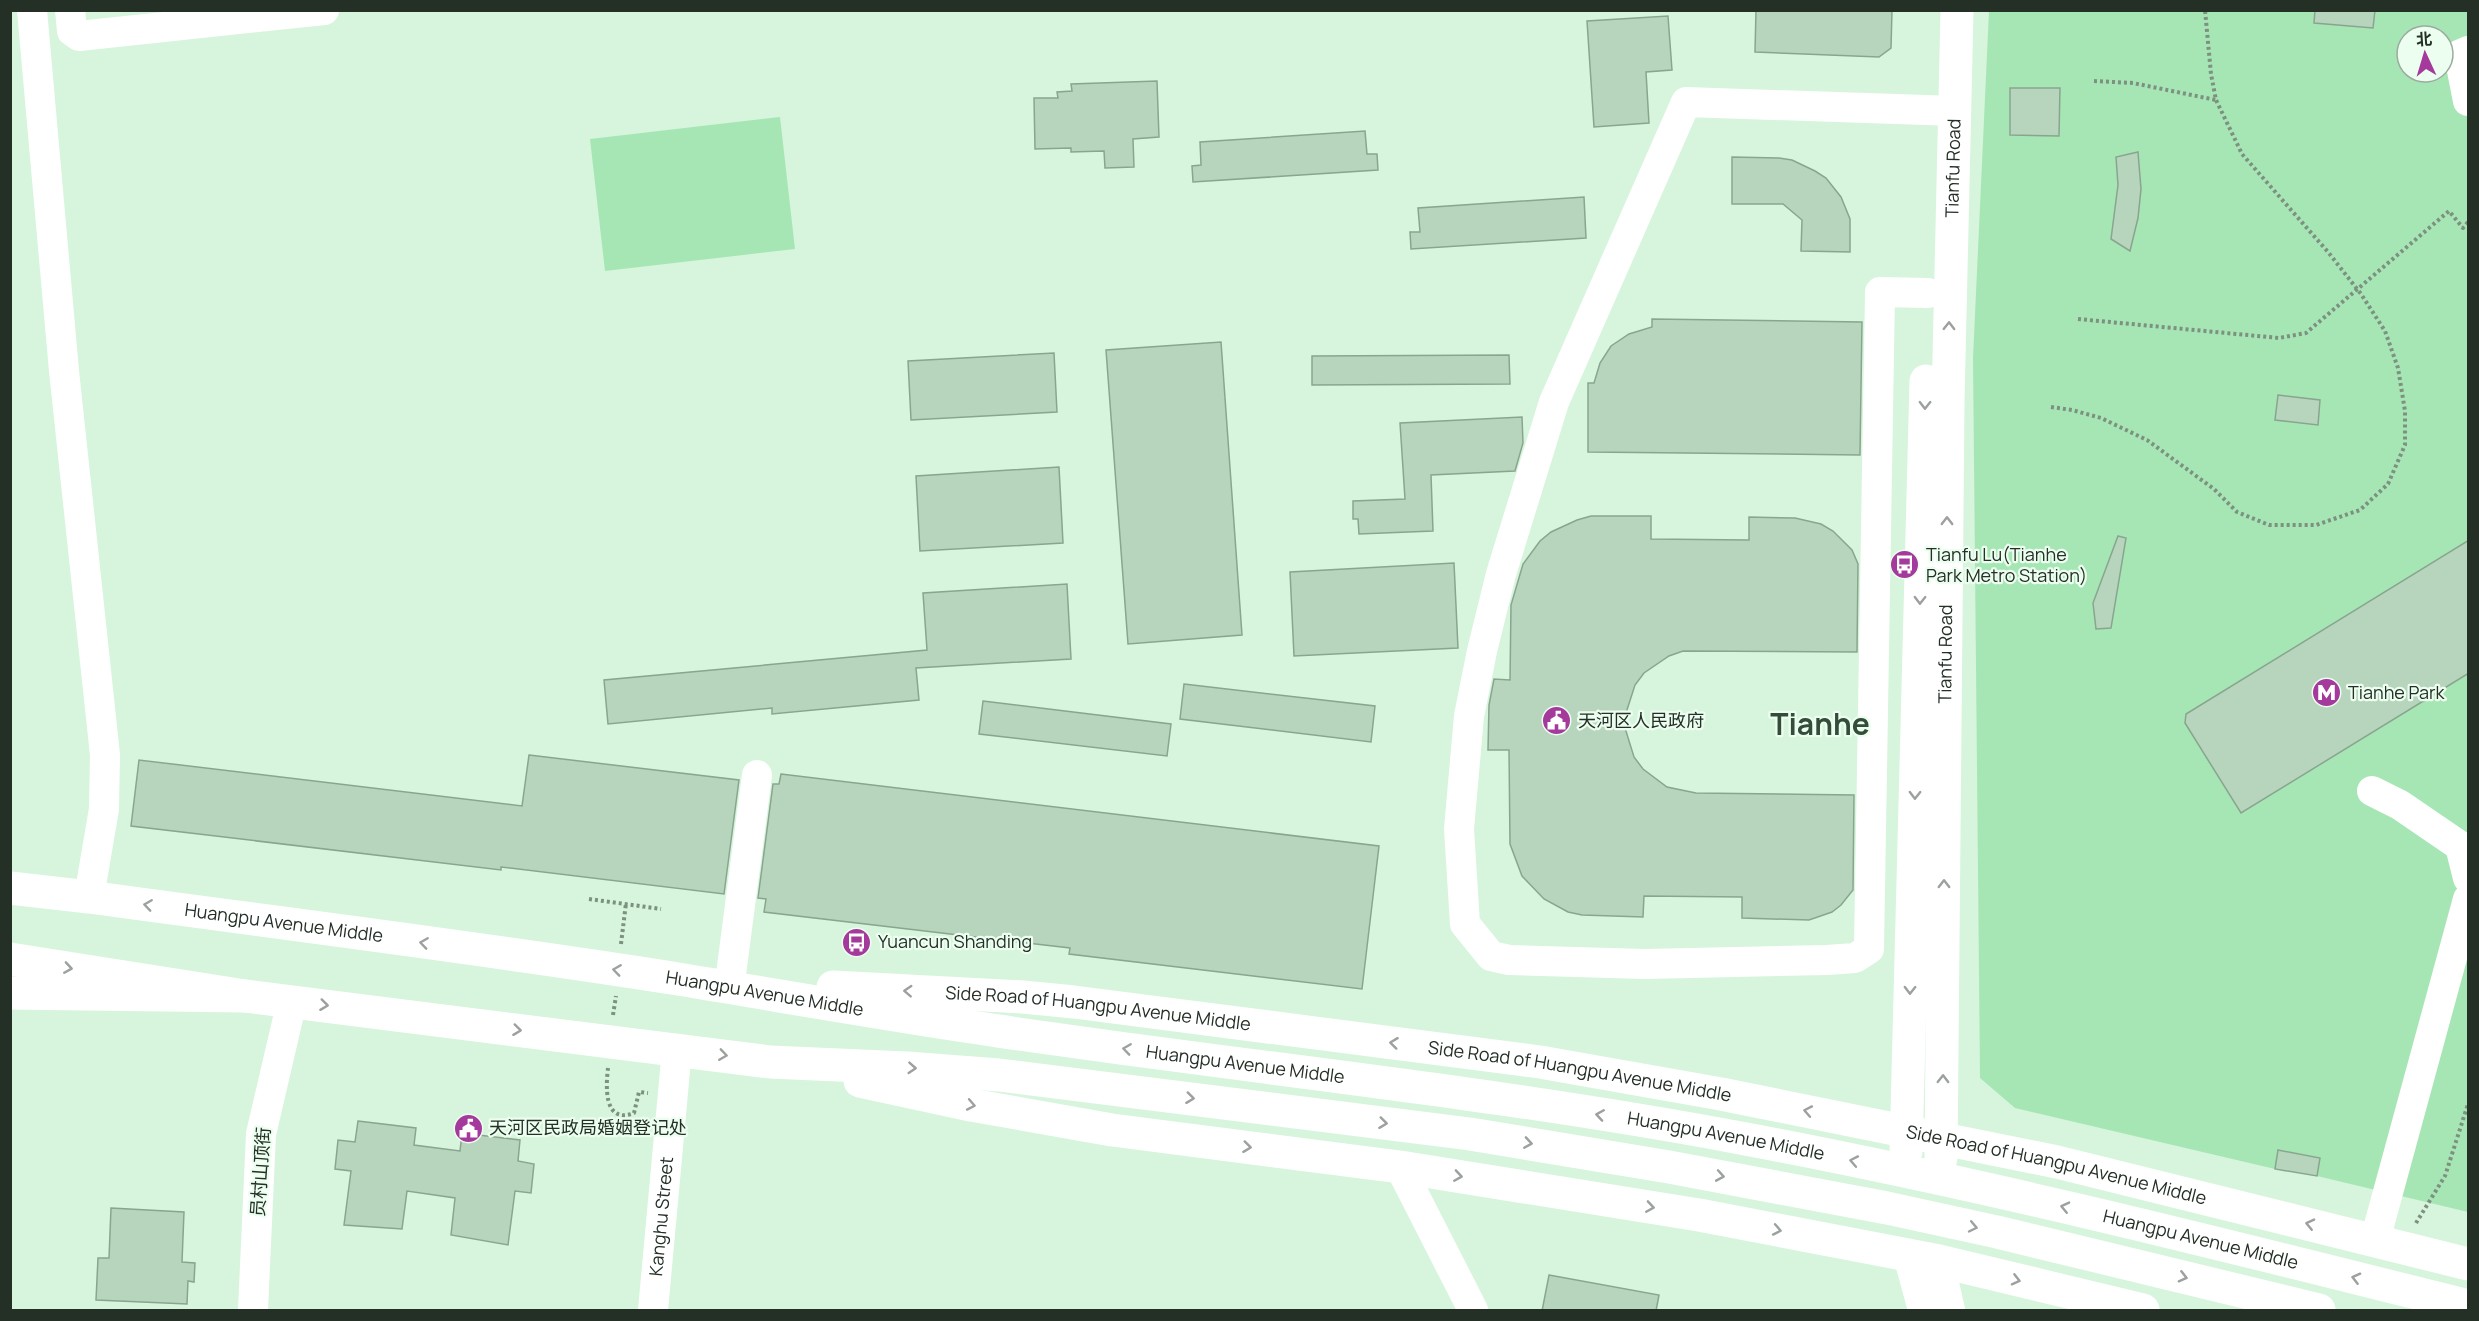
<svg xmlns="http://www.w3.org/2000/svg" width="2479" height="1321" viewBox="0 0 2479 1321" font-family="Manrope,'Noto Sans SC',sans-serif">
<style>
.green{fill:#a6e6b4;fill-rule:evenodd}
.building{fill:#b7d4bc;stroke:#89a58f;stroke-width:1.5}
.lines{fill:none;stroke-linecap:round;stroke-linejoin:round}
.path{stroke:#7c9180;stroke-width:4;stroke-dasharray:3 3;stroke-linecap:butt}
.minor{stroke:#fff;stroke-width:30}
.major{stroke:#fff;stroke-width:33}
.highway{stroke:#fff;stroke-width:33}
.oneway{stroke:#9ca19d}
.labels{text-anchor:middle;stroke-width:4.5;stroke-linejoin:round;paint-order:stroke}
.street-label{font-size:18px;fill:#242f26;stroke:#ecfeef}
.poi-label{font-size:18px;fill:#242f26;stroke:#ecfeef;text-anchor:start}
.town-label{font-size:30px;font-weight:bold;fill:#344d3a;stroke:#ecfeef}
</style>
<rect width="100%" height="100%" fill="#d7f5dc"/>
<!-- green -->
<g class="green">
<path d="M1989,11H2468V1212L2317,1176L2320,1158L2279,1150L2275,1169L2015,1108L1980,1078L1973,358ZM2407,36H2443V72H2407Z"/>
<path d="M780,117L795,249L605,271L590,139Z"/>
</g>
<!-- building -->
<g class="building">
<path d="M1756,10H1892L1891,48L1879,57L1755,52Z"/>
<path d="M2315,10H2375L2373,28L2314,23Z"/>
<path d="M1668,16L1672,70L1646,72L1649,123L1594,127L1587,21Z"/>
<path d="M1157,81L1159,137L1133,139L1134,167L1105,168L1104,151L1071,152V148L1035,149L1034,98H1058L1057,92L1072,91L1071,84Z"/>
<path d="M2010,88H2060L2059,136L2010,135Z"/>
<path d="M1365,131L1367,154H1377L1378,170L1193,182L1192,166L1201,165L1200,142Z"/>
<path d="M2138,152L2141,189L2138,218L2130,251L2111,239L2118,185L2116,157Z"/>
<path d="M1732,157L1779,158L1792,160L1815,171L1826,178L1841,197L1850,219V252L1801,251L1802,220L1783,204H1732Z"/>
<path d="M1584,197L1586,238L1411,249L1410,232H1420L1418,208Z"/>
<path d="M1652,319L1862,322L1860,455L1588,452V383H1594L1600,363L1611,346L1629,334L1652,327Z"/>
<path d="M1221,342L1242,635L1128,644L1106,350Z"/>
<path d="M1054,353L1057,412L911,420L908,361Z"/>
<path d="M1509,355L1510,384L1312,385V356Z"/>
<path d="M2278,395L2320,400L2318,425L2275,420Z"/>
<path d="M1522,417L1523,443L1515,471L1431,475L1433,531L1359,534L1358,519H1353V501L1405,499L1400,423Z"/>
<path d="M1059,467L1063,543L920,551L916,476Z"/>
<path d="M1591,516H1651V539L1749,540V517L1795,518L1821,524L1833,531L1852,550L1858,564L1857,652L1683,651L1669,656L1644,673L1635,685L1626,713L1625,728L1634,757L1643,769L1667,787L1696,793L1854,795L1853,890L1841,905L1832,912L1809,920L1742,918V897L1644,896L1643,917L1582,915L1568,912L1544,899L1522,876L1510,844L1509,750H1488L1489,705L1494,679L1510,680L1511,605L1523,564L1540,541L1551,532L1577,520Z"/>
<path d="M2118,536L2126,538L2111,628L2096,629L2093,603Z"/>
<path d="M2469,540V673L2241,813L2185,723L2186,714Z"/>
<path d="M1454,563L1458,648L1294,656L1290,572Z"/>
<path d="M1067,584L1071,659L916,668L919,700L772,714V708L608,724L604,680L927,650L923,593Z"/>
<path d="M1184,684L1375,706L1371,742L1180,719Z"/>
<path d="M983,701L1171,724L1167,756L979,734Z"/>
<path d="M529,755L739,780L724,894L501,867V870L131,826L139,760L522,806Z"/>
<path d="M781,774L1379,846L1362,989L1069,954L1070,948L764,912L766,899L758,898L773,784H779Z"/>
<path d="M358,1121L416,1128L414,1145L460,1151L462,1133L520,1140L518,1161L534,1164L531,1193L515,1191L508,1245L451,1235L455,1198L407,1191L402,1229L344,1225L351,1171L335,1169L338,1140L355,1142Z"/>
<path d="M2278,1150L2320,1158L2317,1176L2275,1169Z"/>
<path d="M111,1208L184,1212L182,1262L195,1263L194,1282L188,1281L187,1304L96,1300L98,1258H109Z"/>
<path d="M1549,1275L1659,1295L1656,1311H1542Z"/>
</g>
<g class="lines">
<!-- path -->
<g class="path">
<path d="M2094,81L2133,83L2216,100"/>
<path d="M2078,319L2279,338L2306,333L2449,211L2463,228L2468,222"/>
<path d="M2051,407L2072,410L2101,418L2147,440L2214,489L2237,512L2269,525H2316L2360,510L2388,484L2405,445V411L2398,368L2385,331L2361,294L2328,252L2242,154L2216,100L2211,74L2205,10"/>
<path d="M589,899L661,909"/>
<path d="M621,944L626,903"/>
<path d="M613,1015L616,996"/>
<path d="M608,1068C606,1085 603,1125 634,1113L639,1092L648,1093"/>
<path d="M2416,1223L2445,1176L2468,1104"/>
</g>
<!-- minor -->
<g class="minor">
<path d="M32,10L64,371L105,755L104,809L89,897"/>
<path d="M70,10L72,31L79,36L324,10"/>
<path d="M2468,51L2459,55L2468,101"/>
<path d="M1928,293L1880,292L1869,949L1855,958L1827,960L1645,964L1509,960L1491,956L1465,924L1459,829L1469,716L1482,651L1501,574L1554,402L1686,102L1955,111"/>
<path d="M2372,791L2400,805L2460,846L2468,878"/>
<path d="M730,982L757,775"/>
<path d="M1400,1167L1473,1310"/>
<path d="M2375,1240L2468,899"/>
<path d="M1908,1255L1923,1310"/>
<path d="M1939,1261L1950,1310"/>
<path d="M253,1310L261,1134L292,1001"/>
<path id="s1" d="M653,1310L677,1049"/>
</g>
<!-- major -->
<g class="major">
<path id="s2" d="M10,888L89,897C286,924 483,948 678,979C794,998 910,1019 1026,1035C1262,1069 1500,1093 1735,1137C1982,1183 2225,1245 2468,1306"/>
<path d="M10,959L245,996L770,1062L907,1068L999,1075L1470,1134L1669,1167L1887,1208L1997,1232L2319,1310"/>
<path id="s3" d="M833,987L1023,997L1074,1002L1540,1062L1721,1094L2057,1162L2468,1264"/>
<path d="M860,1081L971,1105L1112,1130L1400,1167L1699,1215L1939,1261L2143,1310"/>
<path d="M1906,1151L1926,381"/>
<path id="s4" d="M1941,1158L1948,402L1957,10"/>
</g>
<!-- highway -->
<path class="highway" d="M10,993L245,996"/>
</g>
<!-- one-way arrows -->
<defs><path id="oneway-chevron" d="M-2-3.5L2.5 0L-2 3.5" fill="none" stroke-width="1.6" stroke-linecap="round" stroke-linejoin="round" transform="scale(1.5)"/></defs>
<g class="oneway">
<use href="#oneway-chevron" transform="translate(1949 326) rotate(-89)"/>
<use href="#oneway-chevron" transform="translate(1925 405) rotate(91)"/>
<use href="#oneway-chevron" transform="translate(1947 521) rotate(-90)"/>
<use href="#oneway-chevron" transform="translate(1920 600) rotate(91)"/>
<use href="#oneway-chevron" transform="translate(1915 795) rotate(91)"/>
<use href="#oneway-chevron" transform="translate(1944 884) rotate(-90)"/>
<use href="#oneway-chevron" transform="translate(148 905) rotate(-172)"/>
<use href="#oneway-chevron" transform="translate(424 943) rotate(-172)"/>
<use href="#oneway-chevron" transform="translate(68 968) rotate(9)"/>
<use href="#oneway-chevron" transform="translate(617 970) rotate(-172)"/>
<use href="#oneway-chevron" transform="translate(1910 990) rotate(91)"/>
<use href="#oneway-chevron" transform="translate(908 991) rotate(-177)"/>
<use href="#oneway-chevron" transform="translate(324 1005) rotate(7)"/>
<use href="#oneway-chevron" transform="translate(517 1030) rotate(7)"/>
<use href="#oneway-chevron" transform="translate(1394 1043) rotate(-173)"/>
<use href="#oneway-chevron" transform="translate(1127 1049) rotate(-172)"/>
<use href="#oneway-chevron" transform="translate(723 1055) rotate(8)"/>
<use href="#oneway-chevron" transform="translate(912 1068) rotate(4)"/>
<use href="#oneway-chevron" transform="translate(1943 1079) rotate(-89)"/>
<use href="#oneway-chevron" transform="translate(1190 1098) rotate(7)"/>
<use href="#oneway-chevron" transform="translate(971 1105) rotate(11)"/>
<use href="#oneway-chevron" transform="translate(1808 1111) rotate(-169)"/>
<use href="#oneway-chevron" transform="translate(1600 1115) rotate(-171)"/>
<use href="#oneway-chevron" transform="translate(1383 1123) rotate(7)"/>
<use href="#oneway-chevron" transform="translate(1528 1143) rotate(9)"/>
<use href="#oneway-chevron" transform="translate(1247 1147) rotate(7)"/>
<use href="#oneway-chevron" transform="translate(1854 1161) rotate(-169)"/>
<use href="#oneway-chevron" transform="translate(1458 1176) rotate(9)"/>
<use href="#oneway-chevron" transform="translate(1720 1176) rotate(10)"/>
<use href="#oneway-chevron" transform="translate(1650 1207) rotate(9)"/>
<use href="#oneway-chevron" transform="translate(2065 1207) rotate(-167)"/>
<use href="#oneway-chevron" transform="translate(2310 1224) rotate(-167)"/>
<use href="#oneway-chevron" transform="translate(1973 1227) rotate(12)"/>
<use href="#oneway-chevron" transform="translate(1777 1230) rotate(11)"/>
<use href="#oneway-chevron" transform="translate(2183 1277) rotate(14)"/>
<use href="#oneway-chevron" transform="translate(2356 1278) rotate(-166)"/>
<use href="#oneway-chevron" transform="translate(2016 1280) rotate(14)"/>
</g>
<!-- icons -->
<defs>
<symbol id="bus-disc" viewBox="-11 -11 22 22"><circle r="9.5" fill="#a43a9c" stroke="#ecfeef"/><path d="M-5-6H5V4H4V6H2V4H-2V6H-4V4H-5ZM-3.5-4V0h7V-4ZM-3.5 1.2v1.5H-2V1.2ZM2 1.2v1.5H3.5V1.2Z" fill="#fff"/></symbol>
<symbol id="metro-disc" viewBox="-11 -11 22 22"><circle r="9.5" fill="#a43a9c" stroke="#ecfeef"/><path d="M-5.5 5V-5H-3L0 0L3-5H5.5V5H3V-.5L0 4L-3-.5V5Z" fill="#fff"/></symbol>
<symbol id="civic-disc" viewBox="-11 -11 22 22"><circle r="9.5" fill="#a43a9c" stroke="#ecfeef"/><path d="M-.6-6.5H3V-4.5H.6V-3L4-1V1h2V6H-6V1h2V-1L-.6-3ZM-1.2 2.5V6h2.4V2.5Z" fill="#fff"/></symbol>
</defs>
<g fill-rule="evenodd">
<use href="#bus-disc" x="1888" y="548" width="33" height="33"/>
<use href="#metro-disc" x="2310" y="676" width="33" height="33"/>
<use href="#civic-disc" x="1540" y="704" width="33" height="33"/>
<use href="#bus-disc" x="840" y="926" width="33" height="33"/>
<use href="#civic-disc" x="452" y="1112" width="33" height="33"/>
</g>
<g class="labels">
<!-- street labels -->
<g class="street-label">
<text dy="6" stroke="none"><textPath href="#s4" startOffset="990">Tianfu Road</textPath></text>
<text dy="6" stroke="none"><textPath href="#s4" startOffset="504">Tianfu Road</textPath></text>
<text dy="6" stroke="none"><textPath href="#s2" startOffset="276">Huangpu Avenue Middle</textPath></text>
<text dy="6" stroke="none"><textPath href="#s2" startOffset="762">Huangpu Avenue Middle</textPath></text>
<text dy="6" stroke="none"><textPath href="#s3" startOffset="266">Side Road of Huangpu Avenue Middle</textPath></text>
<text dy="6" stroke="none"><textPath href="#s2" startOffset="1248">Huangpu Avenue Middle</textPath></text>
<text dy="6" stroke="none"><textPath href="#s3" startOffset="752">Side Road of Huangpu Avenue Middle</textPath></text>
<text dy="6" stroke="none"><textPath href="#s2" startOffset="1734">Huangpu Avenue Middle</textPath></text>
<text dy="6" stroke="none"><textPath href="#s3" startOffset="1238">Side Road of Huangpu Avenue Middle</textPath></text>
<text transform="translate(261 1172) rotate(-86)" y="6">员村山顶街</text>
<text dy="6" stroke="none"><textPath href="#s1" startOffset="94">Kanghu Street</textPath></text>
<text dy="6" stroke="none"><textPath href="#s2" startOffset="2220">Huangpu Avenue Middle</textPath></text>
</g>
<!-- poi labels -->
<g class="poi-label">
<text x="1926" y="561">Tianfu Lu(Tianhe<tspan x="1926" dy="21">Park Metro Station)</tspan></text>
<text x="2348" y="699">Tianhe Park</text>
<text x="1578" y="727">天河区人民政府</text>
<text x="878" y="948">Yuancun Shanding</text>
<text x="489" y="1134">天河区民政局婚姻登记处</text>
</g>
<!-- town labels -->
<g class="town-label">
<text x="1820" y="735">Tianhe</text>
</g>
</g>
<!-- border -->
<rect width="2479" height="1321" fill="none" stroke="#242f26" stroke-width="24"/>
<!-- north arrow -->
<g transform="translate(2425 54) rotate(356)"><circle r="28" fill="#ecfeef" stroke="#9cab9f" stroke-width="1.5"/>
<path d="M0-4.5L10 22L0 15L-10 22Z" fill="#a43a9c"/>
<text y="-9" font-size="16" font-weight="bold" text-anchor="middle" fill="#242f26">北</text>
</g>
</svg>
